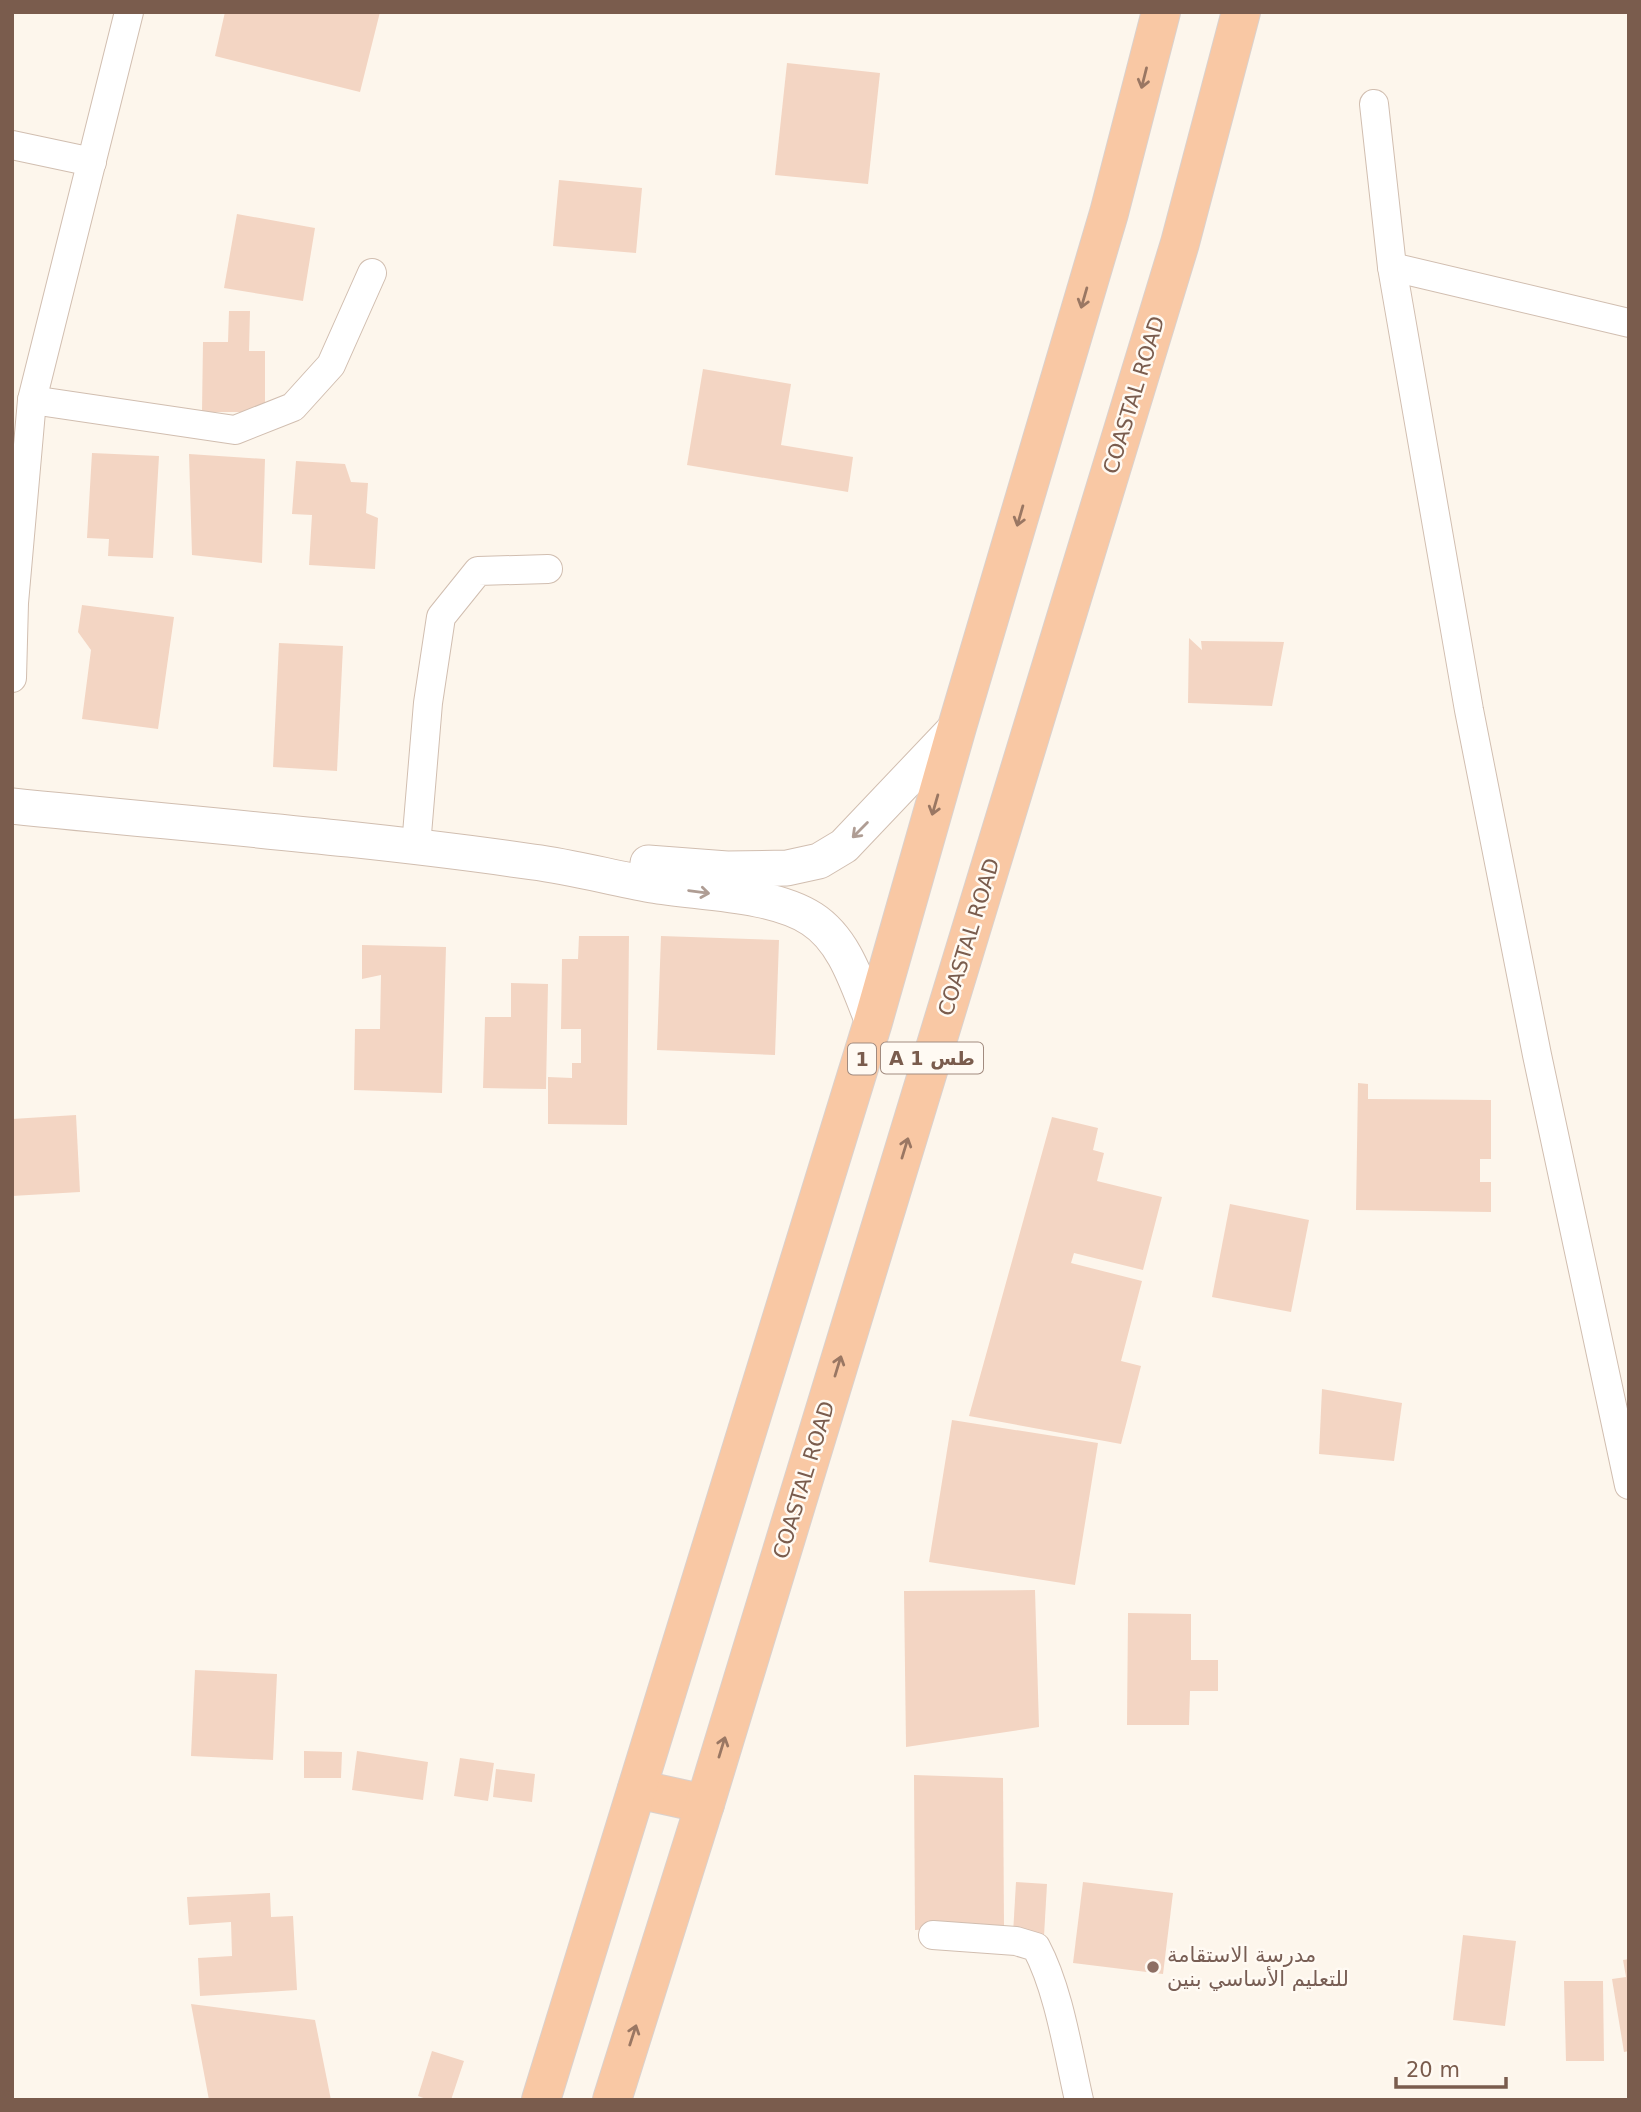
<svg xmlns="http://www.w3.org/2000/svg" width="1641" height="2112" viewBox="0 0 1641 2112" font-family="'DejaVu Sans','Noto Sans Arabic',sans-serif">
<style>
.building{fill:#f3d5c3}
.lines{fill:none;stroke-linecap:round;stroke-linejoin:round}
.minor-casing{stroke:#d1beb0;stroke-width:30}
.tertiary-casing{stroke:#d1beb0;stroke-width:37}
.trunk-casing{stroke:#dad1cd;stroke-width:40}
.minor{stroke:#fff;stroke-width:28}
.tertiary{stroke:#fff;stroke-width:35}
.trunk{stroke:#f9c8a4;stroke-width:38}
.oneway{stroke:#9a7763}
.oneway2{stroke:#af9d94}
.education-dot{fill:#8d6e63;stroke:#fffaf3;stroke-width:2.5}
.labels{text-anchor:middle;stroke-width:5;stroke-linejoin:round;paint-order:stroke}
.shield{fill:#fffaf3;stroke:#a28b7f;stroke-width:2}
.shield-label{font-size:19px;font-weight:bold;fill:#7a5c4d}
.street-label{font-size:21px;fill:#7a5c4d;stroke:#fffaf3}
.education-label{font-size:21px;fill:#785e54;stroke:#fffaf3;text-anchor:start}
</style>
<rect width="100%" height="100%" fill="#fdf6ec"/>
<!-- building -->
<g class="building">
<path d="M225,12H380L360,92L215,56Z"/>
<path d="M787,63L880,73L868,184L775,175Z"/>
<path d="M559,180L642,188L636,253L553,246Z"/>
<path d="M237,214L315,228L303,301L224,288Z"/>
<path d="M229,311H250L249,351H265V412H202L203,342H228Z"/>
<path d="M703,369L791,384L781,445L853,457L848,492L687,465Z"/>
<path d="M92,453L159,456L153,558L108,556L109,539L87,538Z"/>
<path d="M189,454L265,459L262,563L192,555Z"/>
<path d="M296,461L345,464L351,482L368,483L366,513L378,518L375,569L309,565L312,515L292,514Z"/>
<path d="M82,605L174,617L158,729L82,719L91,650L78,632Z"/>
<path d="M1189,638L1202,650L1201,641L1284,642L1272,706L1188,703Z"/>
<path d="M279,643L343,646L337,771L273,767Z"/>
<path d="M579,936H629L627,1125L548,1124V1077L572,1078V1063H581V1029H561L562,959H578Z"/>
<path d="M661,936L779,940L775,1055L657,1050Z"/>
<path d="M362,945L446,947L442,1093L354,1090L355,1029H380L381,975L362,979Z"/>
<path d="M511,983L548,984L546,1089L483,1088L485,1017H511Z"/>
<path d="M1358,1083L1368,1084V1099L1491,1100V1159H1480V1182H1491V1212L1356,1210Z"/>
<path d="M76,1115L80,1192L12,1196V1119Z"/>
<path d="M1052,1117L1098,1128L1093,1150L1104,1153L1097,1181L1162,1197L1143,1270L1074,1253L1071,1263L1142,1281L1121,1361L1141,1366L1121,1444L969,1416Z"/>
<path d="M1230,1204L1309,1220L1291,1312L1212,1297Z"/>
<path d="M1322,1389L1402,1403L1394,1461L1319,1454Z"/>
<path d="M952,1420L1098,1443L1075,1585L929,1562Z"/>
<path d="M1035,1590L1039,1727L906,1747L904,1591Z"/>
<path d="M1128,1613L1191,1614V1660H1218V1691H1190L1189,1725H1127Z"/>
<path d="M195,1670L277,1674L273,1760L191,1756Z"/>
<path d="M304,1751L342,1752L341,1778H304Z"/>
<path d="M357,1751L428,1762L423,1800L352,1790Z"/>
<path d="M460,1758L494,1763L488,1801L454,1796Z"/>
<path d="M496,1769L535,1774L532,1802L493,1797Z"/>
<path d="M914,1775L1003,1778L1004,1927L915,1930Z"/>
<path d="M1016,1882L1047,1884L1044,1936L1013,1934Z"/>
<path d="M1083,1882L1173,1893L1163,1974L1073,1963Z"/>
<path d="M270,1893L271,1917L293,1916L297,1990L200,1996L198,1958L232,1956L231,1922L189,1925L187,1897Z"/>
<path d="M1463,1935L1516,1941L1505,2026L1453,2020Z"/>
<path d="M1629,1959V2051L1624,2052L1612,1979L1626,1977L1623,1960Z"/>
<path d="M1564,1981H1603L1604,2061H1566Z"/>
<path d="M191,2004L315,2020L331,2100H209Z"/>
<path d="M432,2051L464,2061L451,2100H429L418,2096Z"/>
</g>
<g class="lines">
<defs>
<g id="minor">
<path d="M1374,104L1392,267L1469,710L1537,1055L1629,1485"/>
<path d="M12,145L92,162"/>
<path d="M1392,267L1629,323"/>
<path d="M32,400L235,430L293,407L331,365L372,273"/>
<path d="M12,678L14,603L32,400L129,12"/>
<path d="M416,846L428,703L441,617L478,571L548,569"/>
<path d="M933,1935L1016,1941L1036,1947C1059,1990 1068,2052 1079,2100"/>
</g>
<g id="tertiary">
<path d="M12,806C186,824 360,837 533,862C573,867 612,878 652,885C699,893 772,893 812,919C846,941 858,986 873,1022"/>
<path d="M648,863L727,869L787,868L819,861L844,846L957,727"/>
</g>
<g id="trunk">
<path d="M637,1789L705,1804"/>
<path d="M541,2100L873,1022L957,727L1109,213L1161,12"/>
<path d="M612,2100L705,1804L1180,243L1241,12"/>
</g>
</defs>
<!-- minor casing -->
<use href="#minor" class="minor-casing"/>
<!-- tertiary casing -->
<use href="#tertiary" class="tertiary-casing"/>
<!-- trunk casing -->
<use href="#trunk" class="trunk-casing"/>
<!-- minor -->
<use href="#minor" class="minor"/>
<!-- tertiary -->
<use href="#tertiary" class="tertiary"/>
<!-- trunk -->
<use href="#trunk" class="trunk"/>
</g>
<!-- one-way arrows -->
<defs><path id="oneway-shaft" d="M-6 0H5M1.5-3L5.5 0L1.5 3" fill="none" stroke-width="1.6" stroke-linecap="round" stroke-linejoin="round" transform="scale(1.75)"/></defs>
<g class="oneway">
<use href="#oneway-shaft" transform="translate(1144 78) rotate(104)"/>
<use href="#oneway-shaft" transform="translate(1084 298) rotate(106)"/>
<use href="#oneway-shaft" transform="translate(1020 516) rotate(106)"/>
<use href="#oneway-shaft" transform="translate(935 805) rotate(106)"/>
<use href="#oneway-shaft" transform="translate(905 1148) rotate(-73)"/>
<use href="#oneway-shaft" transform="translate(838 1366) rotate(-73)"/>
<use href="#oneway-shaft" transform="translate(722 1747) rotate(-73)"/>
<use href="#oneway-shaft" transform="translate(633 2035) rotate(-72)"/>
</g>
<g class="oneway2">
<use href="#oneway-shaft" transform="translate(860 830) rotate(135)"/>
<use href="#oneway-shaft" transform="translate(699 892) rotate(8)"/>
</g>
<!-- markers -->
<circle class="education-dot" cx="1153" cy="1967" r="7"/>
<g class="labels">
<!-- shield labels -->
<g class="shield">
<rect x="881" y="1042.5" width="102" height="31" rx="5"/>
<rect x="848" y="1043.5" width="28" height="31" rx="5"/>
</g>
<g class="shield-label">
<text x="932" y="1065">A 1 طس</text>
<text x="862" y="1066">1</text>
</g>
<!-- street labels -->
<g class="street-label">
<text transform="translate(1134 395) rotate(-73)" y="7">COASTAL ROAD</text>
<text transform="translate(969 937) rotate(-73)" y="7">COASTAL ROAD</text>
<text transform="translate(804 1480) rotate(-73)" y="7">COASTAL ROAD</text>
</g>
<!-- education labels -->
<g class="education-label">
<text x="1167" y="1962">مدرسة الاستقامة<tspan x="1167" dy="24">للتعليم الأساسي بنين</tspan></text>
</g>
</g>
<!-- border -->
<rect width="1641" height="2112" fill="none" stroke="#7a5c4d" stroke-width="28"/>
<!-- scale -->
<path d="M1396 2077v10h110v-10" fill="none" stroke="#7a5c4d" stroke-width="3.5"/>
<text x="1406" y="2077" font-size="21" fill="#7a5c4d" stroke="#fffaf3" stroke-width="5" paint-order="stroke">20 m</text>
</svg>
